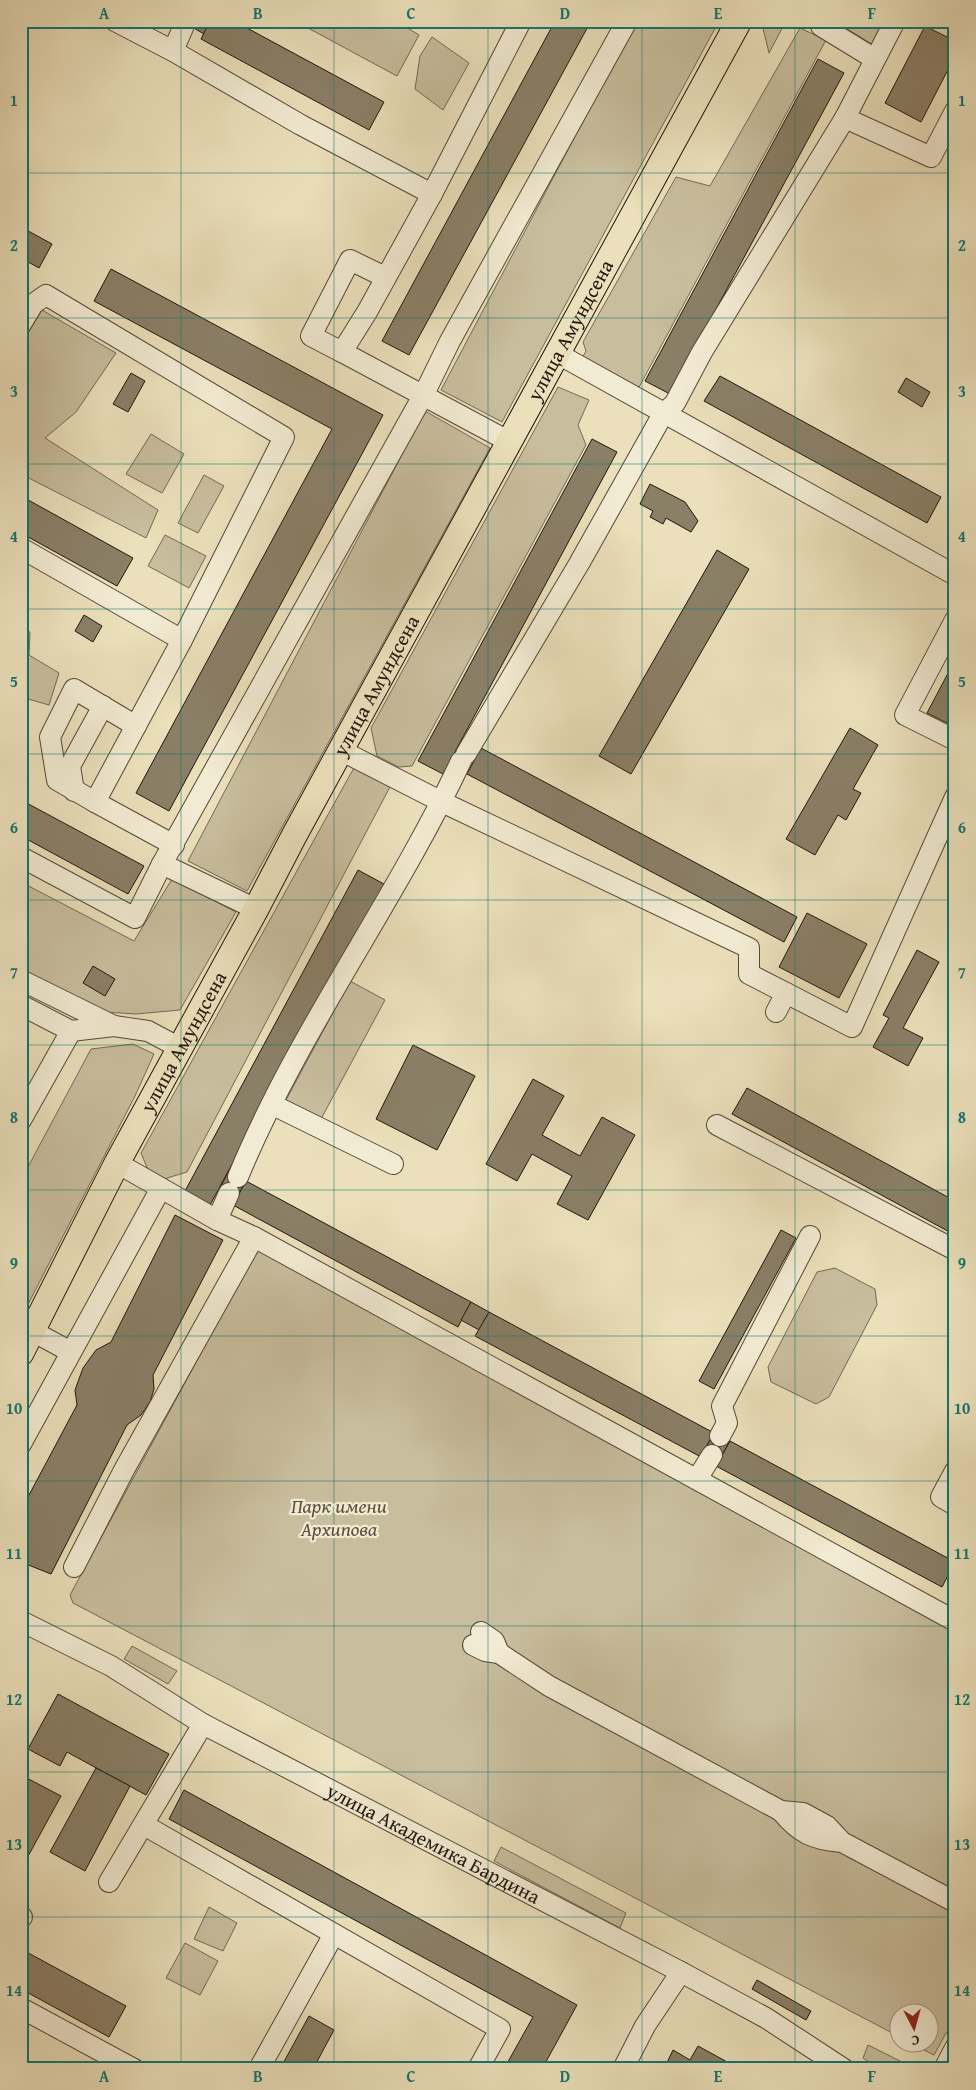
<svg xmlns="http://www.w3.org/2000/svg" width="976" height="2090" viewBox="0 0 976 2090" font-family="'Gentium Book Plus',serif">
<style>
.green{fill:#c8bd9d;stroke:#746955}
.building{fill:#8a7f67;stroke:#20150d}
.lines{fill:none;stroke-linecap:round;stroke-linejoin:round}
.minor-casing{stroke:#534838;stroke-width:22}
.major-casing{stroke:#20150d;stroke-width:27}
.minor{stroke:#f2ebd3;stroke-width:20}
.major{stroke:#ebe0bb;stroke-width:25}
.grid{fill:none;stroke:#0f766e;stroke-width:1;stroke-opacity:0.55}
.labels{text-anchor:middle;stroke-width:4.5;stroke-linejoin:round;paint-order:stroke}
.street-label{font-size:20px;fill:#20150d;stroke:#f2ebd3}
.park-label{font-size:20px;font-style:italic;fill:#5b503f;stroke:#f2ebd3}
.neatline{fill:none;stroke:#0f766e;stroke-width:2}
.grid-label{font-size:16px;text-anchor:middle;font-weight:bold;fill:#0f766e}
</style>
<rect width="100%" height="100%" fill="#ebe0bb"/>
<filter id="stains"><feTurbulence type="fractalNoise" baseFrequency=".004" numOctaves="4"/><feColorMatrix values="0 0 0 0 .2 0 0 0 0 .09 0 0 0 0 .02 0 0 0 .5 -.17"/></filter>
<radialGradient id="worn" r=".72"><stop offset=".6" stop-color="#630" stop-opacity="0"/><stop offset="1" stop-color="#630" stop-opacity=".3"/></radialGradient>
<!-- green -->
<g class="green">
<path d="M295,21H396L419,35L397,76Z"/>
<path d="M636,21H719L502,422L441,390Z"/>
<path d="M764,21H786L769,53L762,24Z"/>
<path d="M846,21H889L875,46L844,27Z"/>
<path d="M800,28L826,40L638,389L580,362L586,351L583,342L676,177L710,186Z"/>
<path d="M432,37L469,63L443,110L415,89L420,56Z"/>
<path d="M42,310L116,353L76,412L45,438L158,510L146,538L21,474V345Z"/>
<path d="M558,387L589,400L578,425L586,445L412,766L399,767L377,756L371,728Z"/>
<path d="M425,411L490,448L247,891L188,861Z"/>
<path d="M151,434L184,454L162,493L126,474Z"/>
<path d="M204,475L224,486L198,533L178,523Z"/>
<path d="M165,535L206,556L189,588L148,566Z"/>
<path d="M21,627L30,632L29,655L59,673L49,705L21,697Z"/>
<path d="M356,764L391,785L187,1172L164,1179L148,1170L141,1153Z"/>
<path d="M172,879L236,912L180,1010L136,1014L104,1012L21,970V882L134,941Z"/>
<path d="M350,981L385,1000L321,1119L286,1100Z"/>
<path d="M133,1044L154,1054L135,1096L21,1318V1180L91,1049Z"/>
<path d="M258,1248L955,1625V2017L934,2055L910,2043L928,2042V2012H898V2036L73,1603L70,1595Z"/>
<path d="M835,1268L875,1289L877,1305L829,1397L816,1404L771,1382L768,1367L817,1272Z"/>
<path d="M132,1646L177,1671L168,1684L124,1659Z"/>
<path d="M501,1847L626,1913L620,1928L494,1861Z"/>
<path d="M209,1907L237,1923L223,1951L194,1939Z"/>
<path d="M185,1943L218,1961L200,1995L166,1978Z"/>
<path d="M868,2045L902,2062L898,2069H879L863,2058Z"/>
</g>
<!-- building -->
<g class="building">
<path d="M182,21H210L204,34Z"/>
<path d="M210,21H234L384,102L369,130L201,39Z"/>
<path d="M555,21H591L409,355L382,341Z"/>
<path d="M925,26L955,41V56L921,122L885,103Z"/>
<path d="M818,59L844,73L670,394L645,381Z"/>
<path d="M21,227L52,244L39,268L21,258Z"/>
<path d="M111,269L383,415L169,811L136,793L332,429L94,301Z"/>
<path d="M131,373L145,381L128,412L113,404Z"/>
<path d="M720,376L941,497L927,523L704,401Z"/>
<path d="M906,378L930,392L922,407L898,392Z"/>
<path d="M592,439L617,452L443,774L418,761Z"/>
<path d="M650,484L685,502L698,521L691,532L666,518L663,524L650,517L653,511L640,504Z"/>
<path d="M21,496L133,558L117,586L21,533Z"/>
<path d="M717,550L749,569L631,774L599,756Z"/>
<path d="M84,615L102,626L93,642L75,631Z"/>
<path d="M955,660V727L927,713Z"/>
<path d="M850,728L878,745L853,789L861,793L846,820L838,815L815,855L786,839Z"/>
<path d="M481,748L797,917L784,942L467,774Z"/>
<path d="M21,800L144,866L128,894L21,836Z"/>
<path d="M358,870L384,884L210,1205L185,1191Z"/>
<path d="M807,913L867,944L839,998L779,967Z"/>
<path d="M917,950L939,962L903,1028L923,1038L908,1066L873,1047L889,1018L883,1015Z"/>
<path d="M93,966L115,979L105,996L83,983Z"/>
<path d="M413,1045L475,1076L437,1150L376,1119Z"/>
<path d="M533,1079L564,1096L542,1135L580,1156L602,1117L635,1135L588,1220L557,1204L572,1176L532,1154L517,1181L486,1164Z"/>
<path d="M747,1088L955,1201V1235L732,1114Z"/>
<path d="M228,1172L246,1181L237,1197L220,1188Z"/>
<path d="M246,1181L471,1302L458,1327L233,1205Z"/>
<path d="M175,1215L223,1240L153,1375L154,1389L150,1402L141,1415L127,1425L51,1574L21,1562V1510L77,1405L75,1390L83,1368L96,1350L111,1342Z"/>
<path d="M781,1230L796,1238L714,1389L699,1381Z"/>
<path d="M471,1302L489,1312L479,1330L461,1320Z"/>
<path d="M489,1312L714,1433L701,1457L475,1336Z"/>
<path d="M714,1433L730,1441L720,1459L704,1451Z"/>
<path d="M730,1441L955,1562L942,1587L716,1466Z"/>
<path d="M58,1694L169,1754L146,1795L67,1752L60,1766L28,1749Z"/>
<path d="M96,1768L130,1786L85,1871L50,1852Z"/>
<path d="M21,1775L61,1796L21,1869Z"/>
<path d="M184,1790L577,2005L542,2069H504L533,2017L169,1819Z"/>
<path d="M21,1949L126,2006L109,2037L21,1989Z"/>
<path d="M757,1980L811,2011L806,2020L752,1989Z"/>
<path d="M309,2016L334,2030L313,2069H280Z"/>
<path d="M698,2046L740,2069H664L673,2050L690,2060Z"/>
</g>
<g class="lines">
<defs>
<g id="minor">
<path d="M115,21L173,51L301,125L432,194"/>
<path d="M824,21L821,26L875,59"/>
<path d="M173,51L185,23"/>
<path d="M845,118L931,157L955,111"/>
<path d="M21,324L33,304L46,295L284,437L182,640L95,802L174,845"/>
<path d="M342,352L311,336L350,260L385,277"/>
<path d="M558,354L955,575"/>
<path d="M510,442L342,352L367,312L432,194L521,21"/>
<path d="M21,548L182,640"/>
<path d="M955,620L905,715L955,740"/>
<path d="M342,751L442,802L749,948V974L786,993"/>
<path d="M466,754L580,562L663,414L675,403L702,352L845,118L895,21"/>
<path d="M74,791L70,766L103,706"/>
<path d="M95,802L57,780L50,737L74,689L136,726"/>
<path d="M21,857L135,918L162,864"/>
<path d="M256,909L162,864L425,392L450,341L627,21"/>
<path d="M21,980L114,1026"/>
<path d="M21,1005L71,1031L114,1026L148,1031L180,1048"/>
<path d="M776,1012L786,993L852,1027L955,797"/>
<path d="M273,1105L393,1164"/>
<path d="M21,1120L71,1031"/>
<path d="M717,1125L955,1250"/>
<path d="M117,1163L217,1220L254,1237L955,1621"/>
<path d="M238,1177C298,1031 394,904 461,761"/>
<path d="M217,1220L229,1193"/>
<path d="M34,1332L71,1352"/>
<path d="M720,1436L727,1423L722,1406L810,1236"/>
<path d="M21,1444L161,1188"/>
<path d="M955,1471L941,1497L955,1505"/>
<path d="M697,1479L712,1455"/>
<path d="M74,1567L124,1470L254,1237"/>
<path id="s1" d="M21,1621L111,1666L203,1724L681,1972L766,2018L844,2069"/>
<path d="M473,1645L485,1651L499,1653L494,1641L481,1632"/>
<path d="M499,1653L549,1686L781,1811"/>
<path d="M144,1825L500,2029L478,2069"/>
<path d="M842,1842C813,1840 799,1833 781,1811L803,1813L827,1826L842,1842L955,1902"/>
<path d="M109,1882L203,1724"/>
<path d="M21,1916L22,1917"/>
<path d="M21,2008L134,2069"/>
<path d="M259,2069L334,1934"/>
<path d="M623,2069L645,2026L681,1972"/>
<path d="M944,2069L955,2048"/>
</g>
<g id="major">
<path id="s2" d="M21,1353L117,1163L256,909L295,834L739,21"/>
</g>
</defs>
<!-- minor casing -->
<use href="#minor" class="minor-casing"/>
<!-- major casing -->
<use href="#major" class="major-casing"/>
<!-- minor -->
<use href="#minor" class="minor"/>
<!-- major -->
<use href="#major" class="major"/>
</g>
<!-- grid -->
<path class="grid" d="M181,21V2069M334,21V2069M488,21V2069M642,21V2069M795,21V2069M21,173H955M21,318H955M21,464H955M21,609H955M21,754H955M21,900H955M21,1045H955M21,1190H955M21,1336H955M21,1481H955M21,1626H955M21,1772H955M21,1917H955"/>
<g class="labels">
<!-- street labels -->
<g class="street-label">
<text dy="7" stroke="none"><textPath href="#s2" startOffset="1161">улица Амундсена</textPath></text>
<text dy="7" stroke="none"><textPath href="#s2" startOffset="756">улица Амундсена</textPath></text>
<text dy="7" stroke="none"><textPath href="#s2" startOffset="351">улица Амундсена</textPath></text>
<text dy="7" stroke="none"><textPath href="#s1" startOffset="469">улица Академика Бардина</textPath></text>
</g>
<!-- park labels -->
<g class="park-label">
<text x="339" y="1513">Парк имени<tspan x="339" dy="23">Архипова</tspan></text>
</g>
</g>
<!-- margin -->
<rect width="976" height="2090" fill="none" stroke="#ebe0bb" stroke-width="55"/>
<!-- north arrow -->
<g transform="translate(914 2028) rotate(174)"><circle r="24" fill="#f2ebd3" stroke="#9e9584"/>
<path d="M0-4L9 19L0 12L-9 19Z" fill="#8f2418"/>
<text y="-8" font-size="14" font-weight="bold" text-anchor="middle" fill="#20150d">С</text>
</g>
<rect x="28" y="28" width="920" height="2034" class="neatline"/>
<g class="grid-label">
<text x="104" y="19">A</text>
<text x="258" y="19">B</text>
<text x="411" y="19">C</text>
<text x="565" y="19">D</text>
<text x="718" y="19">E</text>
<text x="872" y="19">F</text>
<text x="14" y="106">1</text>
<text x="962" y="106">1</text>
<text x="14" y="251">2</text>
<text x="962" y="251">2</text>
<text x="14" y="397">3</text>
<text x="962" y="397">3</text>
<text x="14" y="542">4</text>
<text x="962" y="542">4</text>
<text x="14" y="687">5</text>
<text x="962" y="687">5</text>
<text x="14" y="833">6</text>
<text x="962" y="833">6</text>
<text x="14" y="978">7</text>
<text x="962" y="978">7</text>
<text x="14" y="1123">8</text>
<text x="962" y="1123">8</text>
<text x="14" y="1269">9</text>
<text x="962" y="1269">9</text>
<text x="14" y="1414">10</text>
<text x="962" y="1414">10</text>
<text x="14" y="1559">11</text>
<text x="962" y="1559">11</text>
<text x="14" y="1705">12</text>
<text x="962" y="1705">12</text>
<text x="14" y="1850">13</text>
<text x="962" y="1850">13</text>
<text x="14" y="1996">14</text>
<text x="962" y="1996">14</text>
<text x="104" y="2082">A</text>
<text x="258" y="2082">B</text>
<text x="411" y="2082">C</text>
<text x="565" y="2082">D</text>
<text x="718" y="2082">E</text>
<text x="872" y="2082">F</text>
</g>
<rect width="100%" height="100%" filter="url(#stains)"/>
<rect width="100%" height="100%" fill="url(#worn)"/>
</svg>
